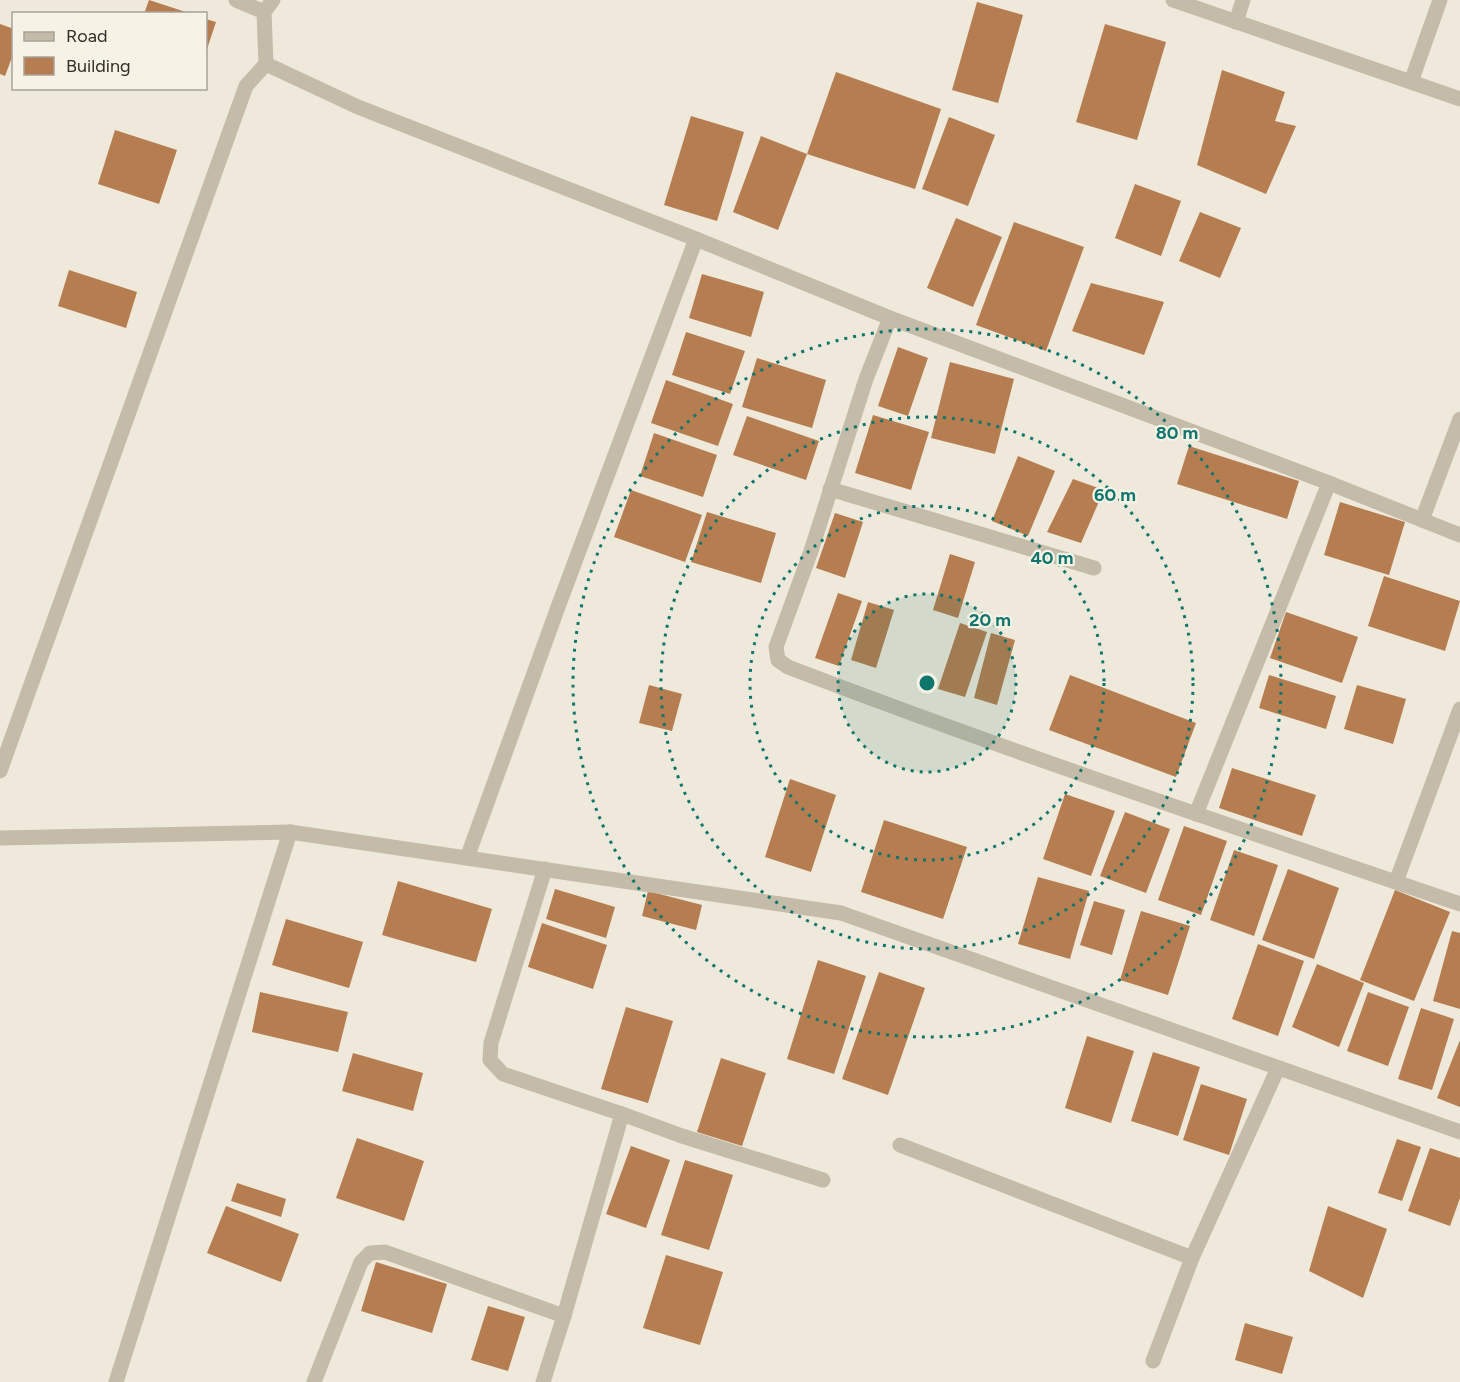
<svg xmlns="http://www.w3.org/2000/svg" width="1460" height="1382" viewBox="0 0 1460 1382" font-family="Figtree,sans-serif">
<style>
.building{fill:#b67e50}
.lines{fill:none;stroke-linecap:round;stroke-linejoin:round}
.minor{stroke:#c4bba8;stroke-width:15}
.ring{fill:none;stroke:#0f766e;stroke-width:3;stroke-dasharray:3 6}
.centre{fill:#0f766e;stroke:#f6f2e6;stroke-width:3}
.ring-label{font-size:18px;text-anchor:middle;font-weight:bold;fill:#0f766e;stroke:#f6f2e6;stroke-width:4.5;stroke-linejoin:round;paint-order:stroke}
</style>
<rect width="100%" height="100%" fill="#eee9da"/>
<!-- building -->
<g class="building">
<path d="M149,0L189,13V14H144Z"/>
<path d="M977,2L1023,15L998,103L952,90Z"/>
<path d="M206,19L216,22L206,52Z"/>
<path d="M0,24L14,29V52L5,76L0,74Z"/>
<path d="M1105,24L1166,42L1137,140L1076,122Z"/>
<path d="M1222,70L1285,92L1275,121L1296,126L1266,194L1197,165Z"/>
<path d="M836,72L941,109L915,189L807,154Z"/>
<path d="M691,116L744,132L717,221L664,205Z"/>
<path d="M949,117L995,135L968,206L922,189Z"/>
<path d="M115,130L177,150L159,204L98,184Z"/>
<path d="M761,136L807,154L778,230L733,212Z"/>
<path d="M1135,184L1181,201L1161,256L1115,238Z"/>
<path d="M1200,212L1241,228L1220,278L1179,261Z"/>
<path d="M956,218L1002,237L973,307L927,288Z"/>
<path d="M1014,222L1084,247L1046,351L976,325Z"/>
<path d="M69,270L137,292L126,328L58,306Z"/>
<path d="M702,274L764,292L751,337L689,318Z"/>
<path d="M1091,283L1164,302L1144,355L1072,331Z"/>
<path d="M686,332L745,351L730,394L672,375Z"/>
<path d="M898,347L928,358L908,416L878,406Z"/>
<path d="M757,358L826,380L812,428L742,407Z"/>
<path d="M950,362L1014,379L995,454L931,438Z"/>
<path d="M666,380L733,404L718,446L651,423Z"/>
<path d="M873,415L929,432L911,490L855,473Z"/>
<path d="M747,416L819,441L806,480L733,455Z"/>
<path d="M654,433L717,455L703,497L640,476Z"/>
<path d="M1189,446L1299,481L1287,519L1177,484Z"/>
<path d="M1018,456L1055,471L1028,536L992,521Z"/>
<path d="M1073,479L1104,490L1081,543L1047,532Z"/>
<path d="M631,490L702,515L685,562L614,537Z"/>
<path d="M1340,502L1405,522L1389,575L1324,555Z"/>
<path d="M707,512L776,533L761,583L691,562Z"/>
<path d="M835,513L863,522L845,578L816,568Z"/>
<path d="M950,554L975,562L958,618L933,610Z"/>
<path d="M1384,576L1460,601L1445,651L1368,626Z"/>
<path d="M838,593L862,601L839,666L815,658Z"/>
<path d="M868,602L894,610L876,668L851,660Z"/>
<path d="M1286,612L1358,637L1342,683L1270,658Z"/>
<path d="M960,623L987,632L965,697L938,689Z"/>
<path d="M991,633L1015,640L997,705L974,698Z"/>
<path d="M1070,675L1196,723L1176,777L1049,730Z"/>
<path d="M1269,675L1336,696L1326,729L1259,708Z"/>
<path d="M649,685L682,694L672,731L639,723Z"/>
<path d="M1357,685L1406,699L1393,744L1344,729Z"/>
<path d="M1232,768L1316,795L1302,836L1219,808Z"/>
<path d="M790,779L836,795L811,872L765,857Z"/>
<path d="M1065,794L1115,811L1091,876L1043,859Z"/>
<path d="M1125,812L1170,829L1146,893L1100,876Z"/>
<path d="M884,820L967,847L943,919L861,892Z"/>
<path d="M1184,826L1227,841L1201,915L1158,900Z"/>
<path d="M1234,850L1278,865L1254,936L1210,920Z"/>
<path d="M1288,869L1339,888L1314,959L1262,940Z"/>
<path d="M1038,877L1089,891L1070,959L1018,944Z"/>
<path d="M398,881L492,909L476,962L382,935Z"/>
<path d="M555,889L615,907L606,938L546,919Z"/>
<path d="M1395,890L1450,912L1414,1001L1360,980Z"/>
<path d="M648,891L702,905L696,930L642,916Z"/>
<path d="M1094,901L1125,910L1112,955L1080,945Z"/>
<path d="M1141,911L1190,926L1168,995L1120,980Z"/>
<path d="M286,919L363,942L349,988L272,965Z"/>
<path d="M542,923L607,945L593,989L528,967Z"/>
<path d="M1452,931L1460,933V1009L1433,1001Z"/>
<path d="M1258,944L1304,961L1278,1036L1232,1019Z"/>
<path d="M818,960L866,976L834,1074L787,1059Z"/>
<path d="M1317,964L1364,983L1339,1047L1292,1027Z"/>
<path d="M879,972L925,988L888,1095L842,1079Z"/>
<path d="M260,992L348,1012L338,1052L252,1032Z"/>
<path d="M1368,992L1409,1007L1388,1066L1347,1051Z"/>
<path d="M626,1007L673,1021L648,1103L601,1089Z"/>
<path d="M1421,1008L1454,1019L1432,1090L1398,1079Z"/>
<path d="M1087,1036L1134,1051L1111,1123L1065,1108Z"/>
<path d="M1460,1040V1107L1437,1098Z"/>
<path d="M1153,1052L1200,1067L1178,1136L1131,1121Z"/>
<path d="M353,1053L423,1073L413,1111L342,1091Z"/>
<path d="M721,1058L766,1073L742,1146L697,1132Z"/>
<path d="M1201,1084L1247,1099L1229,1155L1183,1140Z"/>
<path d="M357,1138L424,1161L404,1221L336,1198Z"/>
<path d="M1397,1139L1421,1147L1402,1201L1378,1193Z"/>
<path d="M631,1146L670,1160L646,1228L606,1214Z"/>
<path d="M1430,1148L1460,1158V1198L1450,1226L1408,1211Z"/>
<path d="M685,1160L733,1175L709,1250L661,1235Z"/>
<path d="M237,1183L286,1199L281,1217L231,1201Z"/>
<path d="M226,1206L299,1234L281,1282L207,1253Z"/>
<path d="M1328,1206L1387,1229L1363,1298L1309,1271Z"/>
<path d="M666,1255L723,1272L700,1345L643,1328Z"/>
<path d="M376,1262L447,1284L432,1333L361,1311Z"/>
<path d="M488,1306L525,1317L508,1371L471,1360Z"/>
<path d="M1245,1323L1293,1337L1282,1374L1235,1360Z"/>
</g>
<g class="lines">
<!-- minor -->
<g class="minor">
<path d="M236,0L264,12"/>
<path d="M273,0L264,12L266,64L358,107L696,239L890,318L1329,483L1460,535"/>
<path d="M1173,0L1460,99"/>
<path d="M1236,22L1243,0"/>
<path d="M1411,82L1440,0"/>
<path d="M890,318L866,379L811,551L776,647L778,660L788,667C1010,752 1235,827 1460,904"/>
<path d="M830,489L1094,568"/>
<path d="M1422,520L1460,419"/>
<path d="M0,771L246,86L266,64"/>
<path d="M1196,814L1329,483"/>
<path d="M0,838L290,832L841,913L1460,1132"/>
<path d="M467,858L558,607L696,239"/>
<path d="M545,869L491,1043L490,1060L503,1074L622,1114L682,1136L823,1180"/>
<path d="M1396,882L1460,709"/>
<path d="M900,1145L1192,1258"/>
<path d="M1153,1361L1192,1258L1278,1068"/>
<path d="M116,1382L290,832"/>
<path d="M314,1382L361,1262L370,1253L385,1252L564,1316"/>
<path d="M543,1382L564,1316L622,1114"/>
</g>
</g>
<!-- distance rings -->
<circle cx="927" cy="683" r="89" fill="#0f766e" fill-opacity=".12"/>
<g class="ring">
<circle cx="927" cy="683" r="89"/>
<circle cx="927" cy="683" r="177"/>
<circle cx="927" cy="683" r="266"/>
<circle cx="927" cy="683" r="354"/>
</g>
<circle cx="927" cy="683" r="9" class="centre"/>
<g class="ring-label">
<text x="1177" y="439">80 m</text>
<text x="1115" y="501">60 m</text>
<text x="1052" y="564">40 m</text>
<text x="990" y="626">20 m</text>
</g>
<!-- legend -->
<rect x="12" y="12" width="195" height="78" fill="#f6f2e6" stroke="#a8a39a" stroke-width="1.5"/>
<rect x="24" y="32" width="30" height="9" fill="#c4bba8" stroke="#a8a39a" stroke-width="1.5"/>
<text x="66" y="42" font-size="18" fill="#322d27">Road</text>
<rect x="24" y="57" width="30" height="18" fill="#b67e50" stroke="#a8a39a" stroke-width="1.5"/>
<text x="66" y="72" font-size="18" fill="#322d27">Building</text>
</svg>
